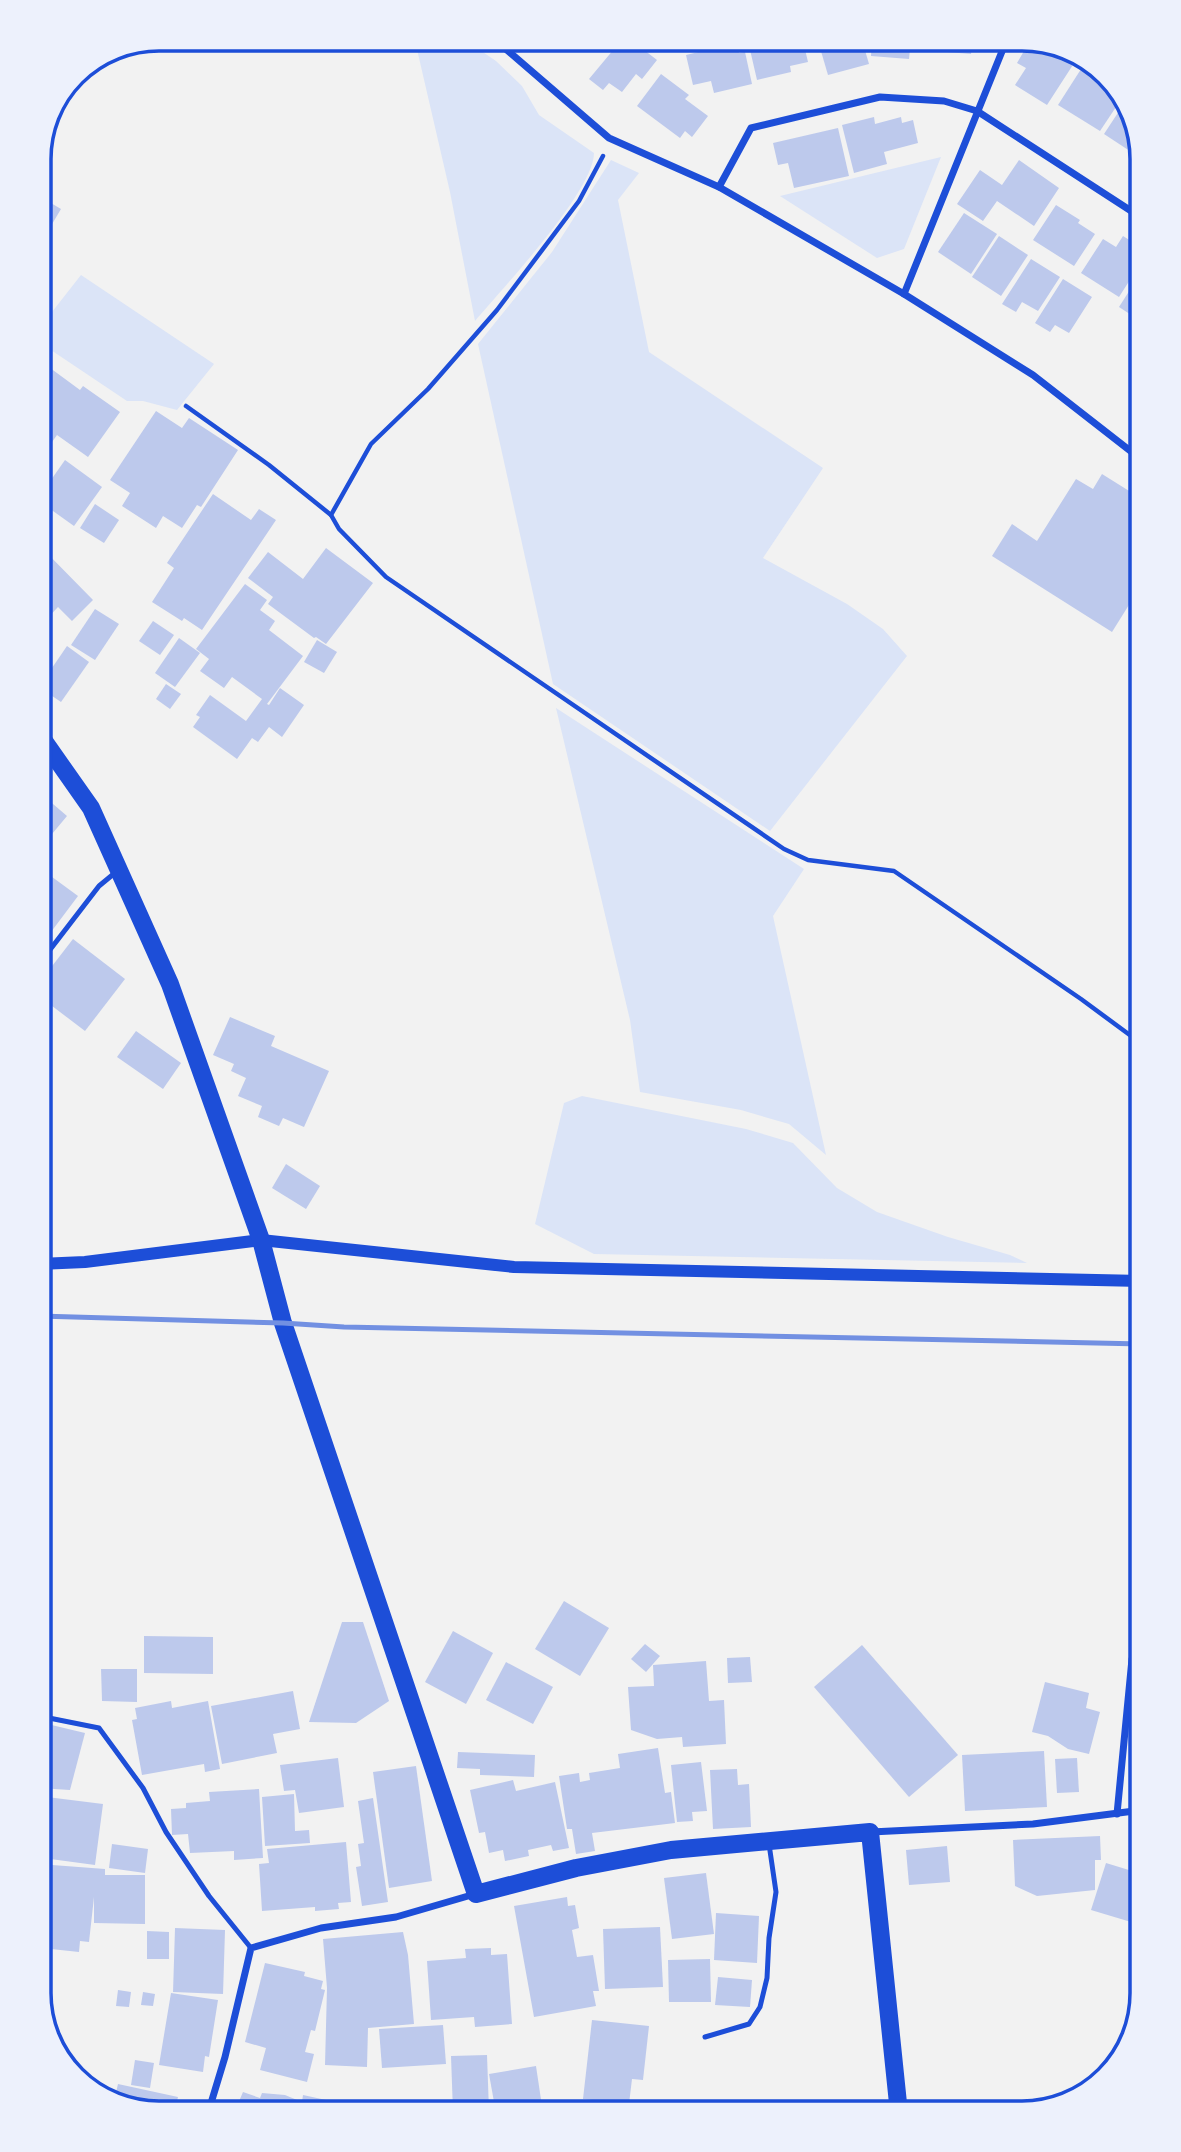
<svg xmlns="http://www.w3.org/2000/svg" width="1181" height="2152" viewBox="0 0 1181 2152" font-family="Figtree,sans-serif">
<style>
.green{fill:#dbe4f7}
.building{fill:#bdc9ec}
.lines{fill:none;stroke-linecap:round;stroke-linejoin:round}
.path{stroke:#1d4ed8;stroke-width:4.5}
.service{stroke:#1d4ed8;stroke-width:5}
.minor{stroke:#1d4ed8;stroke-width:7}
.tertiary{stroke:#1d4ed8;stroke-width:12}
.primary{stroke:#1d4ed8;stroke-width:18}
.rail{stroke:#7290e2;stroke-width:5}
.rim{fill:none;stroke:#1d4ed8;stroke-width:3.5}
</style>
<rect width="100%" height="100%" fill="#f2f2f2"/>
<!-- green -->
<g class="green">
<path d="M471,44L496,61L522,86L539,115L594,153C594,191 502,289 475,321L450,192L416,45Z"/>
<path d="M941,157L904,249L877,258L780,196Z"/>
<path d="M611,160L639,173L618,200L649,352L823,468L763,558L847,604L883,629L907,656L770,831L553,684L478,344L552,252Z"/>
<path d="M81,275L214,364L177,410L143,401H127L39,342V323L52,312Z"/>
<path d="M556,708L804,869L773,916L826,1155L789,1124L741,1110L640,1092L630,1020Z"/>
<path d="M582,1096L746,1129L793,1143L837,1188L877,1212L948,1237L1010,1255L1027,1263L594,1254L535,1224L564,1103Z"/>
<path d="M564,2104L650,2113H571Z"/>
</g>
<!-- building -->
<g class="building">
<path d="M973,39L971,54L923,50L924,40Z"/>
<path d="M1031,39L1078,57L1047,105L1015,85L1026,68L1017,63Z"/>
<path d="M862,40L869,64L828,75L818,41Z"/>
<path d="M872,40H911L909,59L871,56Z"/>
<path d="M748,41H803L808,62L790,66L791,72L757,80Z"/>
<path d="M619,43H635L657,60L642,79L636,74L622,92L609,83L603,90L589,79Z"/>
<path d="M736,43L739,53L745,52L752,84L714,93L711,81L693,85L686,55Z"/>
<path d="M1083,66L1112,85L1122,98L1100,131L1058,105Z"/>
<path d="M661,74L689,95L685,99L708,116L692,137L685,131L680,138L637,106Z"/>
<path d="M1125,102L1133,112L1142,159L1104,134Z"/>
<path d="M874,117L875,124L901,117L902,123L913,120L918,143L884,152L887,164L854,173L842,125Z"/>
<path d="M838,128L849,176L794,188L788,163L778,165L773,143Z"/>
<path d="M1019,160L1059,188L1034,226L997,201L983,221L957,204L980,170L1002,185Z"/>
<path d="M39,196L61,209L39,246Z"/>
<path d="M1056,205L1080,220L1078,223L1095,234L1074,266L1033,240Z"/>
<path d="M964,213L997,234L971,274L938,252Z"/>
<path d="M999,236L1028,255L1001,296L972,277Z"/>
<path d="M1123,236L1142,248V261L1119,297L1081,273L1103,239L1116,247Z"/>
<path d="M1031,259L1060,277L1038,311L1022,302L1016,312L1002,304Z"/>
<path d="M1142,271V322L1119,307Z"/>
<path d="M1063,279L1092,297L1069,333L1055,325L1050,332L1035,323Z"/>
<path d="M42,362L80,390L83,386L120,412L88,457L57,435L52,442L39,432V366Z"/>
<path d="M156,411L182,428L189,418L238,450L201,507L197,505L182,528L163,516L156,528L122,506L130,493L110,480Z"/>
<path d="M65,460L102,487L74,526L39,501V497Z"/>
<path d="M1102,474L1142,499V584L1112,632L992,556L1012,524L1037,541L1076,479L1093,489Z"/>
<path d="M213,494L251,520L259,509L276,520L202,630L184,618L182,621L152,602L174,568L167,563Z"/>
<path d="M95,504L119,520L104,543L80,528Z"/>
<path d="M39,545L93,600L72,621L58,607L42,624L39,621Z"/>
<path d="M326,548L373,583L326,644L316,637L314,638L268,604L273,597L248,578L268,552L303,579Z"/>
<path d="M245,584L267,600L260,610L275,621L269,630L303,656L267,704L269,705L280,688L304,705L282,737L269,727L258,742L252,738L237,759L193,727L200,717L196,715L210,695L246,721L262,699L232,677L224,688L200,671L209,659L196,649Z"/>
<path d="M95,609L119,624L95,660L71,645Z"/>
<path d="M153,621L174,635L160,655L139,641Z"/>
<path d="M179,638L200,653L175,687L155,673Z"/>
<path d="M317,640L337,652L324,673L304,662Z"/>
<path d="M67,646L89,662L61,702L39,687Z"/>
<path d="M166,684L181,694L170,709L156,699Z"/>
<path d="M39,792L67,816L42,846L50,853L39,865Z"/>
<path d="M48,874L78,896L48,936L39,929V886Z"/>
<path d="M73,939L125,979L85,1031L39,996V983Z"/>
<path d="M230,1017L275,1036L271,1046L329,1071L304,1127L283,1118L279,1126L258,1117L262,1106L238,1096L246,1078L231,1071L234,1064L213,1055Z"/>
<path d="M136,1031L181,1063L163,1089L117,1057Z"/>
<path d="M286,1164L320,1186L306,1209L272,1188Z"/>
<path d="M564,1601L609,1628L580,1676L535,1649Z"/>
<path d="M342,1622H363L389,1701L356,1723L309,1722Z"/>
<path d="M453,1631L493,1653L466,1704L425,1682Z"/>
<path d="M144,1636L213,1637V1674L144,1673Z"/>
<path d="M645,1644L660,1656L646,1672L631,1659Z"/>
<path d="M862,1645L958,1755L909,1797L814,1687Z"/>
<path d="M750,1657L752,1682L728,1683L727,1658Z"/>
<path d="M706,1661L709,1701L724,1700L726,1744L683,1747L682,1737L657,1739L631,1730L628,1687L654,1686L653,1665Z"/>
<path d="M506,1662L553,1687L533,1724L486,1700Z"/>
<path d="M101,1669H137V1702L102,1701Z"/>
<path d="M1045,1682L1089,1693L1086,1708L1100,1712L1089,1754L1068,1749L1048,1736L1032,1732Z"/>
<path d="M293,1691L300,1729L273,1734L277,1753L222,1764L211,1706Z"/>
<path d="M171,1701L172,1708L208,1701L220,1769L205,1772L204,1764L142,1775L132,1720L137,1719L135,1708Z"/>
<path d="M39,1722L85,1733L70,1790L39,1788Z"/>
<path d="M658,1748L665,1793L671,1792L675,1823L592,1833L595,1851L576,1854L572,1829H567L559,1776L579,1773L580,1782L590,1780L589,1773L620,1768L618,1754Z"/>
<path d="M1044,1751L1047,1807L965,1811L962,1755Z"/>
<path d="M458,1752L535,1755L534,1777L480,1775V1769L457,1768Z"/>
<path d="M338,1758L344,1807L299,1813L295,1790L284,1791L280,1765Z"/>
<path d="M1077,1758L1079,1792L1057,1793L1055,1759Z"/>
<path d="M701,1762L707,1811L692,1812L693,1821L677,1822L671,1765Z"/>
<path d="M416,1766L432,1881L389,1888L373,1772Z"/>
<path d="M737,1769L738,1785L749,1784L751,1827L713,1829L710,1770Z"/>
<path d="M513,1780L516,1791L555,1782L569,1848L553,1851L551,1845L528,1850L529,1856L505,1861L503,1850L489,1853L485,1832L479,1833L470,1790Z"/>
<path d="M259,1789L263,1858L234,1860V1851L190,1853L188,1834L172,1835L171,1809L186,1808V1803L210,1801L209,1792Z"/>
<path d="M294,1794L295,1831L309,1830L310,1843L265,1846L262,1797Z"/>
<path d="M39,1796L103,1804L95,1865L43,1858L46,1825L39,1824Z"/>
<path d="M373,1798L388,1902L362,1906L356,1867L361,1866L358,1844L364,1843L358,1801Z"/>
<path d="M1100,1836L1101,1860H1095V1890L1037,1896L1015,1886L1013,1840Z"/>
<path d="M346,1842L351,1902L338,1903L339,1909L315,1911V1907L262,1911L259,1864L269,1863L267,1849Z"/>
<path d="M112,1844L148,1849L145,1873L109,1868Z"/>
<path d="M947,1846L950,1882L909,1885L906,1850Z"/>
<path d="M1106,1863L1142,1874V1938L1137,1936L1131,1922L1091,1910Z"/>
<path d="M39,1864L105,1869V1875H145V1924L94,1923V1897L89,1942L80,1941L79,1952L51,1949V1940L41,1939L45,1890H39Z"/>
<path d="M706,1873L714,1934L672,1939L664,1878Z"/>
<path d="M567,1897L568,1906L575,1905L579,1928L572,1930L577,1957L593,1955L599,1991H593L596,2006L534,2017L514,1906Z"/>
<path d="M716,1913L759,1916L757,1963L714,1960Z"/>
<path d="M660,1927L663,1987L605,1989L603,1929Z"/>
<path d="M175,1928L225,1930L223,1994L173,1992Z"/>
<path d="M147,1931L169,1932V1959H147Z"/>
<path d="M403,1932L408,1955L414,2024L368,2028L367,2067L325,2065L327,1988L323,1939Z"/>
<path d="M491,1948V1955L507,1954L512,2024L475,2027L474,2017L431,2020L427,1961L466,1958L465,1949Z"/>
<path d="M710,1959L711,2002H669L668,1960Z"/>
<path d="M265,1963L305,1972L304,1976L323,1981L321,1989L325,1990L315,2031L311,2030L305,2052L314,2054L307,2082L260,2070L266,2048L245,2042Z"/>
<path d="M718,1977L752,1980L750,2007L715,2005Z"/>
<path d="M118,1990L131,1992L129,2007L116,2006Z"/>
<path d="M143,1992L155,1994L153,2006L141,2005Z"/>
<path d="M171,1993L218,2000L209,2057L205,2056L203,2072L159,2065Z"/>
<path d="M592,2020L649,2026L643,2080L632,2079L629,2104L583,2099Z"/>
<path d="M443,2025L446,2064L382,2068L379,2029Z"/>
<path d="M487,2055L489,2111L453,2112L451,2056Z"/>
<path d="M135,2060L154,2063L150,2088L131,2085Z"/>
<path d="M536,2066L543,2113H496L489,2074Z"/>
<path d="M118,2084L178,2097L174,2113H151L114,2101Z"/>
<path d="M243,2092L260,2098L262,2093L285,2095L302,2102L303,2095L354,2106L352,2113H234Z"/>
<path d="M357,2103L401,2109V2113H356Z"/>
</g>
<g class="lines">
<!-- path -->
<g class="path">
<path d="M603,156L579,201L497,310L428,389L371,444L331,515L339,529L386,577L784,849L808,860L894,871L1081,999L1142,1044"/>
<path d="M186,406L269,465L331,515"/>
</g>
<!-- service -->
<g class="service">
<path d="M39,964L99,886L116,872"/>
<path d="M39,1716L99,1728L143,1788L166,1832L209,1896L251,1948"/>
<path d="M705,2037L749,2024L760,2007L767,1978L769,1938L776,1892L769,1844"/>
</g>
<!-- minor -->
<g class="minor">
<path d="M500,44L609,138L719,187L904,294L1033,375L1142,460"/>
<path d="M719,187L751,128L880,97L944,101L977,111L1142,218"/>
<path d="M904,294L1007,39"/>
<path d="M39,954L44,958"/>
<path d="M1142,1143L1134,1121L1142,1104"/>
<path d="M1117,1814L1132,1659L1142,1634"/>
<path d="M871,1832L1033,1824L1142,1810"/>
<path d="M208,2113L225,2057L251,1948L321,1928L396,1917L475,1894"/>
</g>
<!-- tertiary -->
<path class="tertiary" d="M39,1264L85,1262L261,1240L514,1267L1142,1281"/>
<!-- primary -->
<path class="primary" d="M39,734L91,808L170,984L261,1240L283,1323L476,1894L576,1868L671,1850L870,1832L899,2113"/>
<!-- rail -->
<path class="rail" d="M39,1316L283,1323L344,1327L1142,1344"/>
</g>
<!-- crop -->
<path d="M0 0H1181V2152H0ZM159 51H1022A108 108 0 0 1 1130 159V1993A108 108 0 0 1 1022 2101H159A108 108 0 0 1 51 1993V159A108 108 0 0 1 159 51Z" fill="#edf1fc" fill-rule="evenodd"/>
<path class="rim" d="M159 51H1022A108 108 0 0 1 1130 159V1993A108 108 0 0 1 1022 2101H159A108 108 0 0 1 51 1993V159A108 108 0 0 1 159 51Z"/>
</svg>
